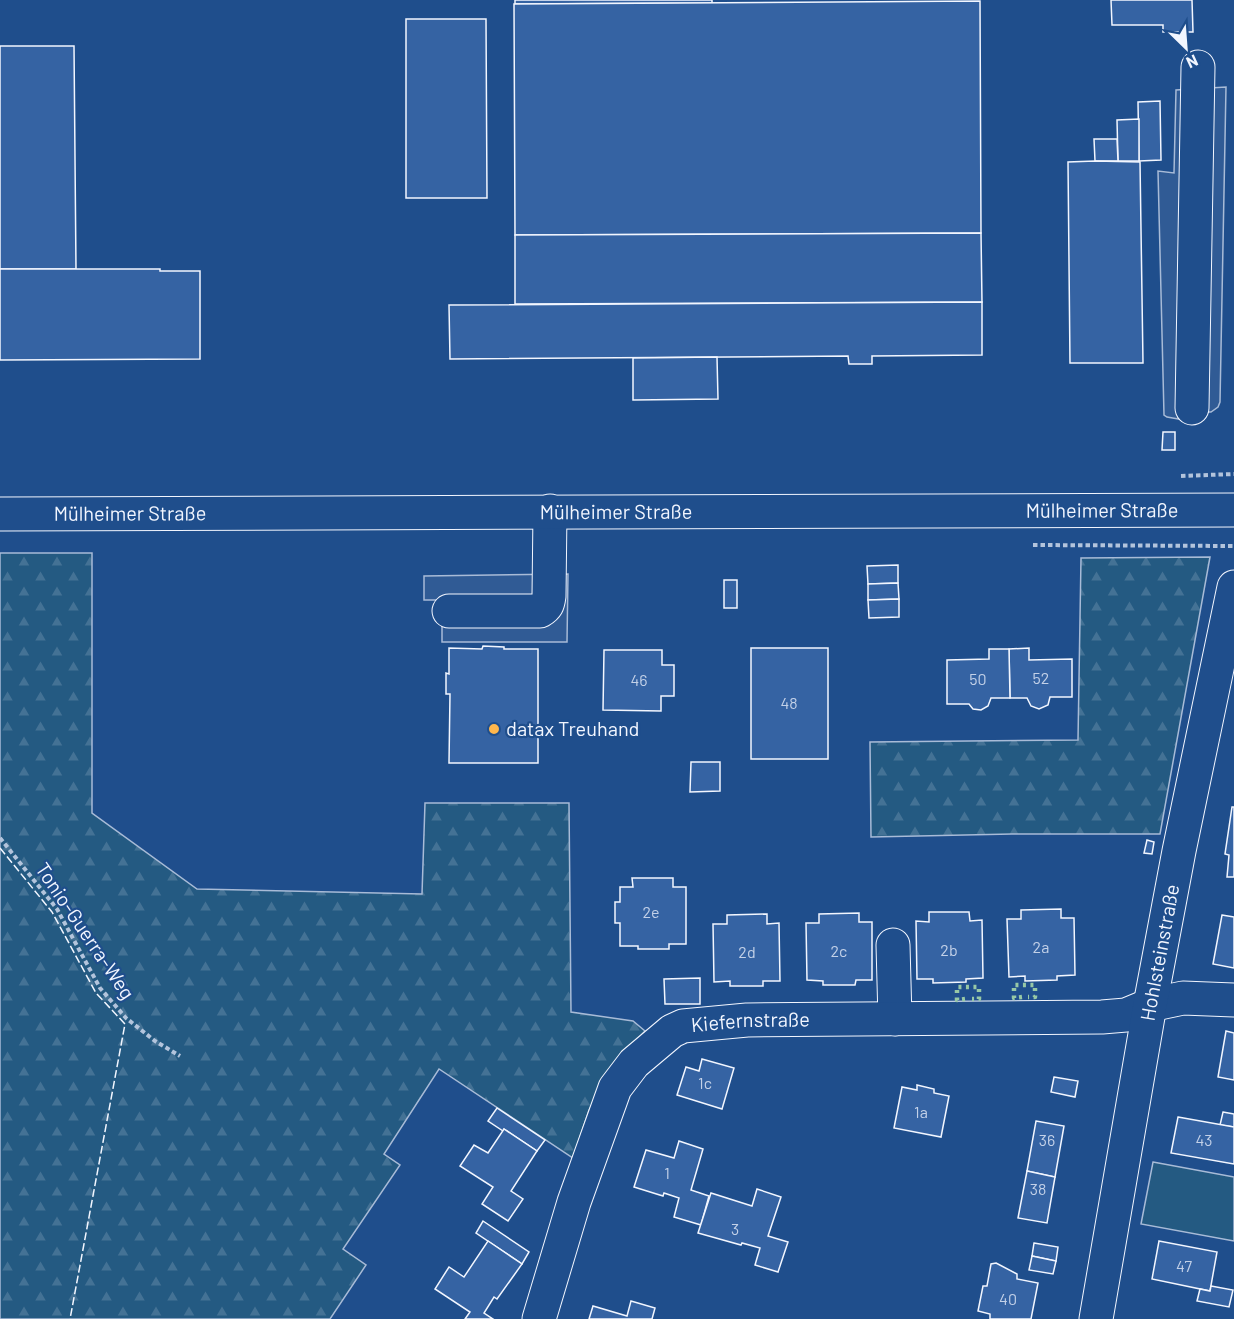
<svg xmlns="http://www.w3.org/2000/svg" width="1234" height="1319" viewBox="0 0 1234 1319" font-family="Barlow,sans-serif">
<style>
.green{fill:#245a82;stroke:#a8bbd7;stroke-width:1.5}
.forest{fill:url(#forest-firs);stroke:#a8bbd7;stroke-width:1.5}
.parking{fill:#305b95;stroke:#a8bbd7;stroke-width:1.5}
.building{fill:#3563a3;stroke:#f2f6ff;stroke-width:1.5}
.lines{fill:none;stroke-linecap:round;stroke-linejoin:round}
.minor-casing{stroke:#f2f6ff;stroke-width:35}
.major-casing{stroke:#f2f6ff;stroke-width:35}
.path{stroke:#b3c4dc;stroke-width:4;stroke-dasharray:4.5 3;stroke-linecap:butt}
.minor{stroke:#1f4e8c;stroke-width:33}
.major{stroke:#1f4e8c;stroke-width:33}
.hedge{stroke:#97c8a6;stroke-width:4.5;stroke-dasharray:3 4.5;stroke-linecap:butt}
.fence{stroke:#f2f6ff;stroke-width:1.5;stroke-dasharray:8 3;stroke-linecap:butt}
.poi-dot{fill:#ffb74d;stroke:#1f4e8c;stroke-width:2}
.labels{text-anchor:middle;stroke-width:4.5;stroke-linejoin:round;paint-order:stroke}
.number-label{font-size:16px;fill:#c3d1e8}
.street-label{font-size:20px;fill:#f2f6ff;stroke:#1f4e8c}
.poi-label{font-size:20px;fill:#f2f6ff;stroke:#1f4e8c;text-anchor:start}
</style>
<defs>
<pattern id="forest-firs" width="22" height="20" patternUnits="userSpaceOnUse" patternTransform="scale(1.5)"><rect width="22" height="20" fill="#245a82"/><path d="M5 1l3.5 6h-7zM16 11l3.5 6h-7z" fill="#447295"/></pattern>
</defs>
<rect width="100%" height="100%" fill="#1f4e8c"/>
<!-- green -->
<path class="green" d="M1153,1162L1234,1177V1241L1141,1224Z"/>
<!-- forest -->
<g class="forest">
<path d="M0,553H92V813L197,889L422,894L425,803H569L571,1012L633,1021L645,1031L610,1069L589,1110L573,1158L439,1069L384,1154L400,1165L343,1249L366,1265L330,1319H0Z"/>
<path d="M1210,557L1160,834H1012L871,837L870,742L1078,740L1081,558Z"/>
</g>
<!-- parking -->
<g class="parking">
<path d="M1226,87L1220,402L1218,407L1211,412H1203L1184,420L1167,417L1164,415L1158,171L1174,173L1176,90Z"/>
<path d="M568,574L567,642H442V600H424V576Z"/>
</g>
<!-- building -->
<g class="building">
<path d="M515,0H712V3L515,4Z"/>
<path d="M1111,0H1192L1193,32H1163V25H1112Z"/>
<path d="M980,1L981,233L515,235L514,4Z"/>
<path d="M406,19H486L487,198H406Z"/>
<path d="M0,46H74L76,269H0Z"/>
<path d="M1160,101L1161,160L1139,161L1138,102Z"/>
<path d="M1139,119V161H1118L1117,120Z"/>
<path d="M1094,139H1117L1118,161H1095Z"/>
<path d="M1095,161L1140,162L1143,363H1070L1068,162Z"/>
<path d="M981,233L982,302L515,304V235Z"/>
<path d="M0,269H160V271H200V359L0,360Z"/>
<path d="M982,302V355L872,356V364H849L848,356L450,359L449,305Z"/>
<path d="M717,357L718,399L633,400V358Z"/>
<path d="M1163,432H1175V450H1162Z"/>
<path d="M898,565V583L868,584L867,566Z"/>
<rect x="724" y="580" width="13" height="28"/>
<path d="M898,583L899,599L868,600V584Z"/>
<path d="M899,599V617L869,618L868,600Z"/>
<path d="M483,646L504,647V649H538V763H449L450,694H446V673L449,674V648L482,649Z"/>
<rect x="751" y="648" width="77" height="111"/>
<path d="M1029,648V660L1072,659V697H1050L1048,705L1039,709L1031,706L1027,698H1010L1009,649Z"/>
<path d="M989,649H1009L1010,698H991L988,706L981,710L973,709L969,704H947V660L989,659Z"/>
<path d="M604,650H662V665H674V696H661V711L603,710Z"/>
<path d="M691,762H720V791L690,792Z"/>
<path d="M1232,807H1234V877H1227L1229,855L1225,854Z"/>
<path d="M1147,840L1154,842L1152,854L1144,853Z"/>
<path d="M632,878H673V887H686V944H669V949H638V946H620V923H615V902H620V887H633Z"/>
<path d="M1061,909V918H1074L1075,975L1057,976V980L1025,981V976L1009,977L1007,919H1021V910Z"/>
<path d="M929,912H969L970,921L982,920L983,978L966,979V982L933,983V979H917L916,921L929,922Z"/>
<path d="M859,913V922H872V980H856L855,985H823V981L807,980L806,923H819V914Z"/>
<path d="M767,914V924L779,923L780,981H763V986H730V981L714,982L713,924H727V915Z"/>
<path d="M1222,915L1234,917V968L1213,964Z"/>
<path d="M700,978V1004H665L664,979Z"/>
<path d="M1226,1031L1234,1033V1080L1218,1077Z"/>
<path d="M702,1059L734,1068L722,1109L677,1095L686,1067L699,1071Z"/>
<path d="M1054,1077L1078,1081L1075,1097L1051,1092Z"/>
<path d="M917,1085L934,1089V1093L949,1096L941,1137L894,1128L902,1087L917,1090Z"/>
<path d="M497,1108L545,1140L537,1151L504,1129L503,1131L488,1121Z"/>
<path d="M1223,1112L1234,1114V1127L1220,1125Z"/>
<path d="M1178,1117L1234,1127V1164L1171,1153Z"/>
<path d="M1036,1121L1064,1126L1055,1177L1027,1171Z"/>
<path d="M504,1129L537,1151L511,1191L523,1199L508,1221L482,1204L493,1187L460,1166L474,1145L488,1153Z"/>
<path d="M679,1141L703,1149L691,1190L709,1196L701,1225L674,1217L679,1198L664,1193L663,1196L634,1187L646,1150L674,1158Z"/>
<path d="M1027,1171L1055,1177L1047,1223L1018,1218Z"/>
<path d="M757,1189L781,1197L768,1236L788,1242L778,1272L755,1265L760,1248L742,1243L741,1245L698,1233L711,1193L752,1206Z"/>
<path d="M483,1221L529,1252L522,1264L476,1233Z"/>
<path d="M488,1241L522,1264L497,1299L494,1297L484,1313L493,1319H465L470,1312L435,1289L449,1267L464,1277Z"/>
<path d="M1159,1241L1217,1252L1210,1291L1152,1279Z"/>
<path d="M1034,1243L1058,1247L1056,1261L1032,1256Z"/>
<path d="M1032,1256L1056,1261L1053,1274L1029,1270Z"/>
<path d="M996,1263L1017,1274V1279L1038,1283L1031,1319H990V1314L978,1311L983,1286H987L991,1264Z"/>
<path d="M1211,1286L1233,1290L1229,1307L1197,1301L1200,1289L1210,1291Z"/>
<path d="M631,1301L655,1308L652,1319H589L593,1306L627,1316Z"/>
</g>
<g class="lines">
<defs>
<g id="minor">
<path d="M1192,408L1198,67"/>
<path d="M449,611H540C547,607 548,604 549,596L550,511"/>
<path d="M893,945L895,1019"/>
<path id="s1" d="M539,1319L574,1202L615,1088L634,1063L672,1031L683,1026L747,1020L1102,1017L1126,1015L1150,1005L1183,998L1234,1000"/>
<path id="s2" d="M1096,1319L1150,1005L1179,851L1234,587"/>
</g>
<g id="major">
<path id="s3" d="M0,514L1234,510"/>
</g>
</defs>
<!-- minor casing -->
<use href="#minor" class="minor-casing"/>
<!-- major casing -->
<use href="#major" class="major-casing"/>
<!-- path -->
<g class="path">
<path d="M1181,476L1234,474"/>
<path d="M1033,545L1234,546"/>
<path d="M0,838L57,909L100,988L126,1018L155,1041L180,1056"/>
</g>
<!-- minor -->
<use href="#minor" class="minor"/>
<!-- major -->
<use href="#major" class="major"/>
<!-- hedge -->
<g class="hedge">
<path d="M1022,997L1014,998V985H1035V997H1028"/>
<path d="M965,999L957,1000V987H979V999H972"/>
</g>
<!-- fence -->
<path class="fence" d="M0,848L52,912L96,993L125,1024L70,1319"/>
</g>
<!-- markers -->
<circle class="poi-dot" cx="494" cy="729" r="6"/>
<g class="labels">
<!-- number labels -->
<g class="number-label">
<text x="1041" y="684">52</text>
<text x="978" y="685">50</text>
<text x="639" y="686">46</text>
<text x="789" y="709">48</text>
<text x="651" y="918">2e</text>
<text x="1041" y="953">2a</text>
<text x="949" y="956">2b</text>
<text x="839" y="957">2c</text>
<text x="747" y="958">2d</text>
<text x="705" y="1089">1c</text>
<text x="921" y="1118">1a</text>
<text x="1047" y="1146">36</text>
<text x="1204" y="1146">43</text>
<text x="667" y="1179">1</text>
<text x="1038" y="1195">38</text>
<text x="735" y="1235">3</text>
<text x="1184" y="1272">47</text>
<text x="1008" y="1305">40</text>
</g>
<!-- street labels -->
<g class="street-label">
<text dy="7" stroke="none"><textPath href="#s3" startOffset="1102">Mülheimer Straße</textPath></text>
<text dy="7" stroke="none"><textPath href="#s3" startOffset="616">Mülheimer Straße</textPath></text>
<text dy="7" stroke="none"><textPath href="#s3" startOffset="130">Mülheimer Straße</textPath></text>
<text transform="translate(85 931) rotate(56)" y="7">Tonio-Guerra-Weg</text>
<text dy="7" stroke="none"><textPath href="#s2" startOffset="372">Hohlsteinstraße</textPath></text>
<text dy="7" stroke="none"><textPath href="#s1" startOffset="404">Kiefernstraße</textPath></text>
</g>
<!-- poi labels -->
<g class="poi-label">
<text x="506" y="736">datax Treuhand</text>
</g>
</g>
<!-- north arrow -->
<g transform="translate(1186 48) rotate(155)" stroke="#1f4e8c" stroke-width="4.5" paint-order="stroke">
<path d="M0-4.5L10 22L0 15L-10 22Z" fill="#f2f6ff"/>
<text y="-9" font-size="16" font-weight="bold" text-anchor="middle" fill="#f2f6ff">N</text>
</g>
</svg>
